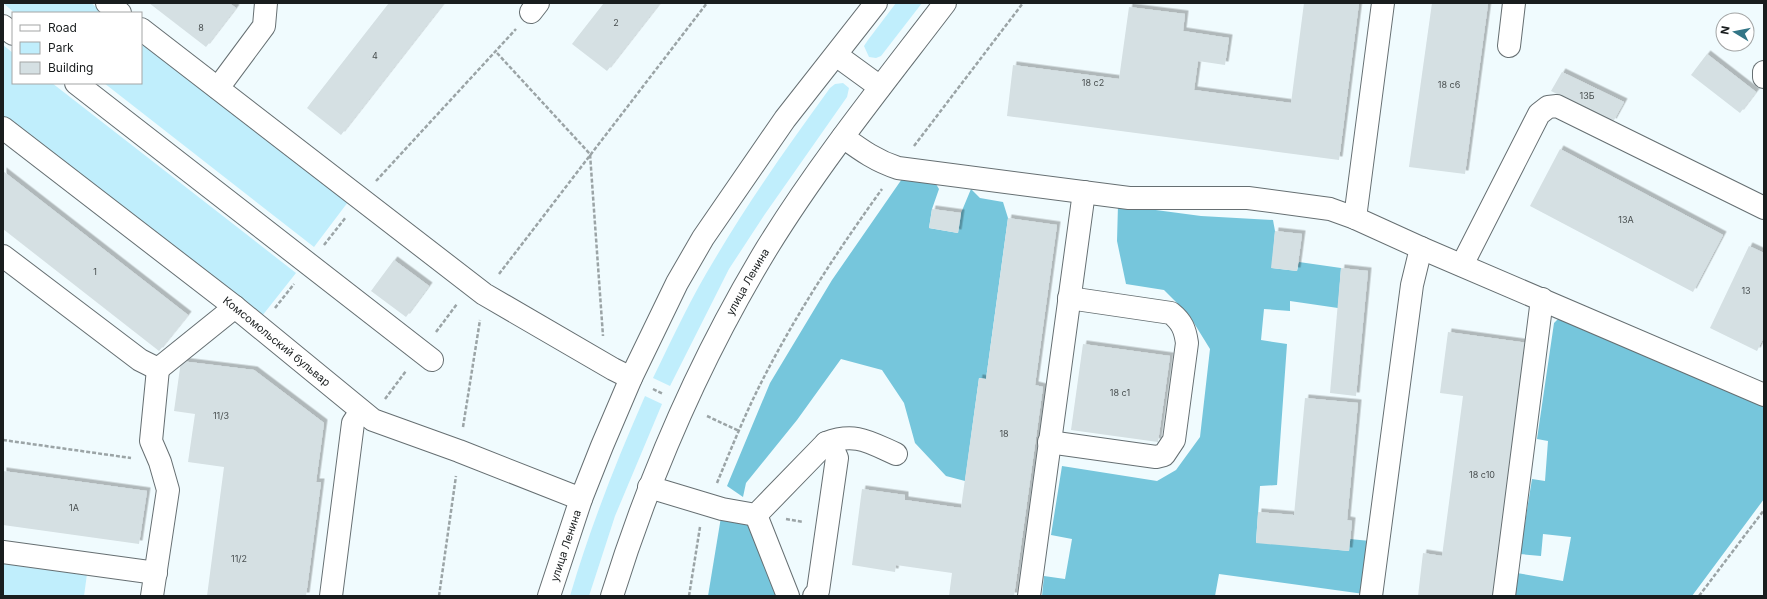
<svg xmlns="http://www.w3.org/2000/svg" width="1767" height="599" viewBox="0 0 1767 599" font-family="Inter,sans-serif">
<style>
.green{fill:#c0eefc}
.forest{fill:#76c6dc}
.building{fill:#d5e0e3;filter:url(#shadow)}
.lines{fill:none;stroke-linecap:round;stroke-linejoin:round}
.minor-casing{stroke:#666f72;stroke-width:24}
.major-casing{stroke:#666f72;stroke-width:24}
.path{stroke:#9ba4a6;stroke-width:2.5;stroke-dasharray:4 2;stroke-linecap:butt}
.minor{stroke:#fff;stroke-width:22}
.major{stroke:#fff;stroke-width:22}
.labels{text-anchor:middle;stroke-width:3;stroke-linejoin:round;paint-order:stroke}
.number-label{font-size:9px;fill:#484e4f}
.street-label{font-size:11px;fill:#191d1e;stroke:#fff}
</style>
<defs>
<filter id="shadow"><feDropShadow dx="3.5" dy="-3.5" stdDeviation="0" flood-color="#0004"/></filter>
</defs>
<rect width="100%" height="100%" fill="#f0fbfe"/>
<!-- green -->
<g class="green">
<path d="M3,3H91L104,13H15Z"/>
<path d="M896,3H922L881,56L876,58L869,57L864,46L868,40Z"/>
<path d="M141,42L348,202L314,247L104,83H141Z"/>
<path d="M3,45L13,53V83H52L296,273L262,316L3,116Z"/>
<path d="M843,83L849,88L847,97L765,214L729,269L670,386L653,378C673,337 692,296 716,257C751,198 790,143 830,88L835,84Z"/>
<path d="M645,396L662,404L615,516L589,596H570C590,528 616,462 645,396Z"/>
<path d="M3,563L87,574L84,596H3Z"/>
</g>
<!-- forest -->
<g class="forest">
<path d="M904,176L933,179L939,189L932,209L929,228L958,233L961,213L971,189L980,198L1003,202L1008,218L986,379L979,378L965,481L946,476L915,443L904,403L882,370L841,359L797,420L746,483L743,497L727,486L770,383L832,280Z"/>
<path d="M1118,205L1201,216L1273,220L1275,231L1272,268L1297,271L1299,262L1341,268L1338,308L1290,301V311L1264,309L1261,340L1287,344L1277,485L1260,486L1256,542L1349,551L1350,539L1370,541L1364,594L1219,574L1215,596H1042L1044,576L1065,579L1072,539L1051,535L1062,466L1157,481L1176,470L1200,437L1210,349L1189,315L1164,290L1126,284L1117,241Z"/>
<path d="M1561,316L1764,405V499L1692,596H1514L1517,573L1563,581L1571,537L1543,534L1541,556L1520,554L1532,479L1545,481L1548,441L1537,439L1554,323Z"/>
<path d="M721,517L745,522L751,530L779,596H708Z"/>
</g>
<!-- building -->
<g class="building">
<path d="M149,3H229L236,8L206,47Z"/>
<path d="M389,3H444L341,135L307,108Z"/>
<path d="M604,3H660L607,71L572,44Z"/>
<path d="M1304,3H1359L1339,160L1007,116L1013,65L1119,79L1129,7L1185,14L1183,31L1229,38L1225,65L1198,61L1194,90L1291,103Z"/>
<path d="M1432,3L1488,4L1465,174L1409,167Z"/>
<path d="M1707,54L1756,92L1740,113L1691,75Z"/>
<path d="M1562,72L1624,102L1613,122L1551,91Z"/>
<path d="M1560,149L1723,235L1693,292L1530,206Z"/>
<path d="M3,171L188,315L159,351L3,229Z"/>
<path d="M932,209L961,213L958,233L929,228Z"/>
<path d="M1008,218L1057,225L1035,385L1043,387L1014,596H949L952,573L896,565L895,572L852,565L862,489L905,495V500L961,508L979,378L986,379Z"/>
<path d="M1275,231L1302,234L1297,271L1271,268Z"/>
<path d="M1749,246L1764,253V337L1757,351L1710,328Z"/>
<path d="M394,260L429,286L406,317L371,291Z"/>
<path d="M1341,268L1368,271L1356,396L1330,393Z"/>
<path d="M1448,332L1528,343L1494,596H1418L1423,553L1442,556L1463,396L1440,393Z"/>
<path d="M1083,344L1170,356L1158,442L1071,430Z"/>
<path d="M181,361L254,370L324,423L316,482H321L306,596H207L224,467L188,462L195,414L174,411Z"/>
<path d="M1305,398L1358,403L1347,520L1352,521L1349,551L1256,543L1258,512L1294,515Z"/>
<path d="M3,471L147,491L139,544L3,525Z"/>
</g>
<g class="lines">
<defs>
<g id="minor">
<path d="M107,3L120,13"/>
<path d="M531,12L538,3"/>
<path d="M3,26L13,34"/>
<path d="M141,29L484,294L613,369L631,378"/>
<path d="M1509,46L1514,3"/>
<path d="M1764,72V77"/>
<path d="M76,83L432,360"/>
<path d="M218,88L264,26L266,3"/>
<path id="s1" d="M3,128L235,307L373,420L459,451L581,499"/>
<path d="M843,137C861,150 876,161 898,168L1129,198H1248L1330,209L1355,218L1421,248L1764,395"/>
<path d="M1355,218L1383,3"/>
<path d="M3,256L140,360L158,369L235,307"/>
<path d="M1462,265L1539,114L1548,107L1557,106L1764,208"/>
<path d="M1049,442L1156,457L1164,455L1174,440L1187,343C1185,329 1182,322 1171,313L1069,298"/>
<path d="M649,487L722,509L756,515L826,443C855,432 869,442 896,454"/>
<path d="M756,515L788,596"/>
<path d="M3,552L156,573"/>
<path d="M152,596L168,490L160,462L151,441L158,369"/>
<path d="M331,596L353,423L361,411"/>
<path d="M814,596L818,591L837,458L834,451L826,443"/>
<path d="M1029,596L1084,192"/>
<path d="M1371,596L1412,285L1421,248"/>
<path d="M1504,596L1542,299"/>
</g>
<g id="major">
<path d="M836,55L880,87"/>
<path id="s2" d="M549,596L581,499L602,446L631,378L677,283L703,238L785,119L876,3"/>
<path id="s3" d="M612,596C650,474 701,357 767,248C820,162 884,83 945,3"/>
</g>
</defs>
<!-- minor casing -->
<use href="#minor" class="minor-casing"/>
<!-- major casing -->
<use href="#major" class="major-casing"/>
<!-- path -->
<g class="path">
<path d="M497,53L590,154L603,336"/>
<path d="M914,146L1023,3"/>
<path d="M376,181L516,29"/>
<path d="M324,245L346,217"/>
<path d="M499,274L707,3"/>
<path d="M275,308L294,284"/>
<path d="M436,332L457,304"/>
<path d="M653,389L663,394"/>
<path d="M385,399L406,371"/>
<path d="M707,416L739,431"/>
<path d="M463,427L480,320"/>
<path d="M3,440L131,458"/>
<path d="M717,483C731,449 745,414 762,381C796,314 838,250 882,189"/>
<path d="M786,519L803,522"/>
<path d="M439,596L456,476"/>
<path d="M689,596L700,527"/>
<path d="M1699,596L1764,510"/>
</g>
<!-- minor -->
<use href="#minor" class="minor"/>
<!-- major -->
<use href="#major" class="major"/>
</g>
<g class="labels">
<!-- number labels -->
<g class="number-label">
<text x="616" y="26">2</text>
<text x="201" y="31">8</text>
<text x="375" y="59">4</text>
<text x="1093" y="86">18 с2</text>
<text x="1449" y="88">18 с6</text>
<text x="1587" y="99">13Б</text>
<text x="1626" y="223">13А</text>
<text x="95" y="275">1</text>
<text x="1746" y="294">13</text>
<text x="1120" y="396">18 с1</text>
<text x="221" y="419">11/3</text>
<text x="1004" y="437">18</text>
<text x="1482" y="478">18 с10</text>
<text x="74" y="511">1А</text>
<text x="239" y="562">11/2</text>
</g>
<!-- street labels -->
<g class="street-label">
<text dy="4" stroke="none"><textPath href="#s3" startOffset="343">улица Ленина</textPath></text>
<text dy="4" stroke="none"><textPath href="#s1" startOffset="347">Комсомольский бульвар</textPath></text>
<text dy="4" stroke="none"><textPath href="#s2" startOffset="53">улица Ленина</textPath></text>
</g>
</g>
<!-- border -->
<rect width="1767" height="599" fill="none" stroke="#191d1e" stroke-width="8"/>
<!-- legend -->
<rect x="12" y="12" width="130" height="72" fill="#ffffff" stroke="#a3a5a5"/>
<rect x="20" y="25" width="20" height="6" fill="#ffffff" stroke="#a3a5a5"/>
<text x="48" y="32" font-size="12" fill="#191d1e">Road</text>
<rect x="20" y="42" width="20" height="12" fill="#c0eefc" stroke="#a3a5a5"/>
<text x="48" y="52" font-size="12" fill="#191d1e">Park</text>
<rect x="20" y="62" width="20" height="12" fill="#d5e0e3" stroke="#a3a5a5"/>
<text x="48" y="72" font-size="12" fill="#191d1e">Building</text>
<!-- north arrow -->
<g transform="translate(1735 32) rotate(280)"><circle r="19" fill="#ffffff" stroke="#a3a5a5"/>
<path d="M0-3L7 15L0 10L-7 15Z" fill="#327586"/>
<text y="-6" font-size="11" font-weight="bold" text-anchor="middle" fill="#191d1e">N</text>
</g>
</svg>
